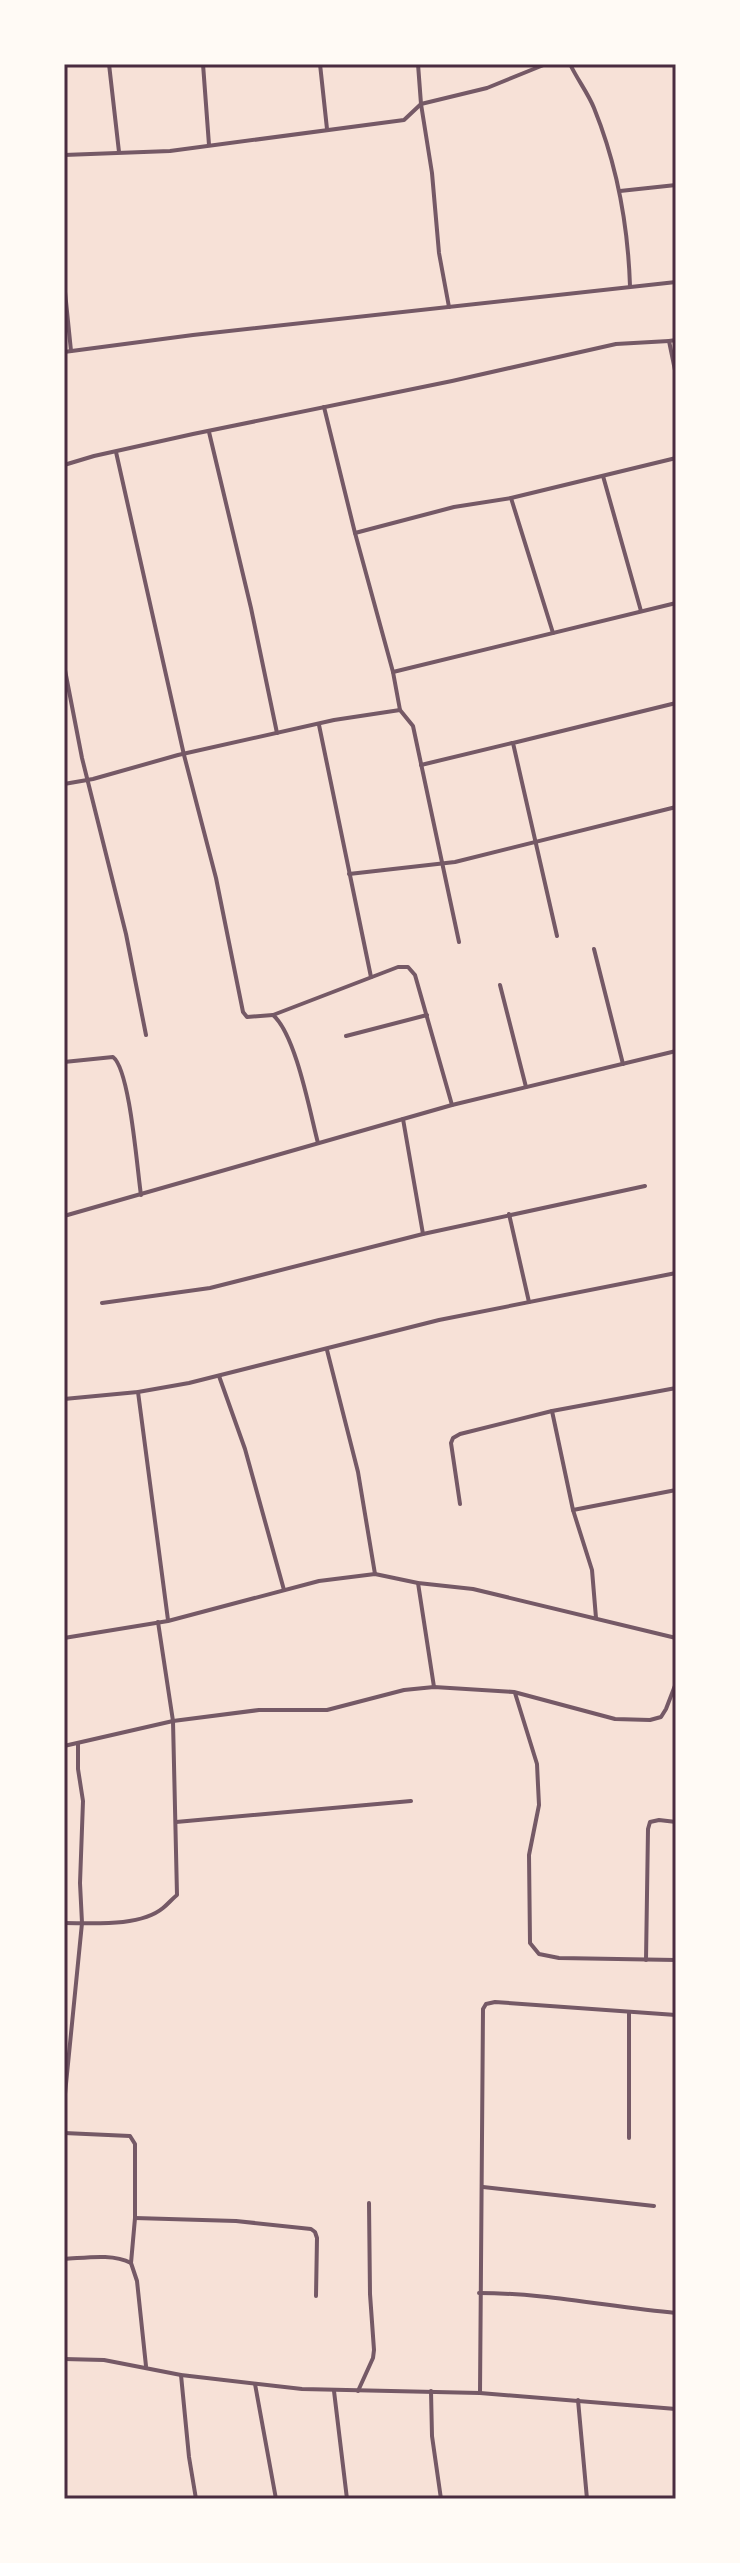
<svg xmlns="http://www.w3.org/2000/svg" width="740" height="2563" viewBox="0 0 740 2563" font-family="Ubuntu,sans-serif">
<style>
.lines{fill:none;stroke-linecap:round;stroke-linejoin:round}
.minor{stroke:#755966;stroke-width:4}
.neatline{fill:none;stroke:#4a2c40;stroke-width:3}
</style>
<rect width="100%" height="100%" fill="#f7e1d7"/>
<g class="lines">
<!-- minor -->
<g class="minor">
<path d="M109,64L119,152"/>
<path d="M203,64L209,145"/>
<path d="M320,64L327,129"/>
<path d="M418,64L421,104L432,173L439,253L449,307"/>
<path d="M570,64C577,79 588,93 594,108C617,165 628,225 630,286"/>
<path d="M64,155L170,151L404,120L421,104L487,88L546,64"/>
<path d="M620,191L676,185"/>
<path d="M64,282L71,351"/>
<path d="M676,340L669,341L676,375"/>
<path d="M64,352L193,335L676,282"/>
<path d="M324,407L355,533L393,672L400,710L413,726L459,942"/>
<path d="M209,432L251,608L277,733"/>
<path d="M116,452L184,755L216,878L243,1012L247,1017L273,1015L398,967H408L415,975L452,1105"/>
<path d="M64,465L94,456L193,434L452,381L616,344L669,341"/>
<path d="M603,476L641,611"/>
<path d="M511,498L553,633"/>
<path d="M355,533L454,507L511,498L676,458"/>
<path d="M64,665L82,758L126,934L146,1035"/>
<path d="M393,672L676,603"/>
<path d="M319,725L371,977"/>
<path d="M421,765L512,743"/>
<path d="M64,784L93,779L178,755L334,720L400,710"/>
<path d="M349,874L455,862L676,807"/>
<path d="M557,936L513,743L676,703"/>
<path d="M594,949L623,1064"/>
<path d="M500,985L526,1087"/>
<path d="M273,1015C296,1035 310,1113 318,1143"/>
<path d="M346,1036L427,1015"/>
<path d="M64,1062L113,1057C130,1070 137,1169 141,1195"/>
<path d="M403,1119L423,1234"/>
<path d="M509,1214L529,1302"/>
<path d="M64,1216L452,1105L676,1051"/>
<path d="M102,1303L210,1288L423,1234L645,1186"/>
<path d="M327,1350L358,1472L375,1574"/>
<path d="M219,1376L245,1449L284,1590"/>
<path d="M138,1392L168,1620"/>
<path d="M64,1399L138,1392L189,1383L439,1320L676,1273"/>
<path d="M552,1411L573,1510L592,1570L596,1618"/>
<path d="M460,1504L451,1443L453,1438L460,1434L552,1411L676,1388"/>
<path d="M573,1510L676,1490"/>
<path d="M64,1520V1524"/>
<path d="M418,1583L434,1687"/>
<path d="M64,1638L168,1621L319,1581L375,1574L418,1583L473,1589L676,1638"/>
<path d="M515,1693L537,1764L538,1785L539,1805L529,1855L530,1943L539,1954L559,1958L676,1960"/>
<path d="M64,1746L173,1721L259,1710H327L404,1690L434,1687L514,1692L615,1719L650,1720L661,1717L666,1709L676,1683"/>
<path d="M176,1822L411,1801"/>
<path d="M64,1923C92,1923 140,1927 163,1908C168,1904 172,1899 177,1895L173,1721L158,1622"/>
<path d="M646,1960L648,1829L650,1822L659,1820L676,1822"/>
<path d="M64,2104L82,1923L80,1883L83,1801L78,1769V1744"/>
<path d="M64,2133L130,2136L135,2144V2218L131,2263"/>
<path d="M629,2138V2013"/>
<path d="M483,2187L654,2206"/>
<path d="M135,2218L236,2221L311,2229L315,2232L317,2238L316,2296"/>
<path d="M64,2259C85,2258 112,2253 131,2263L137,2281L146,2366"/>
<path d="M479,2293C545,2293 610,2307 676,2313"/>
<path d="M64,2359L104,2360L181,2375L302,2389L480,2393L676,2409"/>
<path d="M181,2375L189,2457L196,2499"/>
<path d="M255,2384L276,2499"/>
<path d="M334,2391L347,2499"/>
<path d="M358,2391L373,2358L374,2350L370,2294L369,2203"/>
<path d="M431,2391L432,2436L441,2499"/>
<path d="M480,2393L483,2009L486,2004L495,2002L676,2015"/>
<path d="M578,2400L587,2499"/>
</g>
</g>
<!-- border -->
<rect width="740" height="2563" fill="none" stroke="#fffaf5" stroke-width="132"/>
<rect x="66" y="66" width="608" height="2431" class="neatline"/>
</svg>
